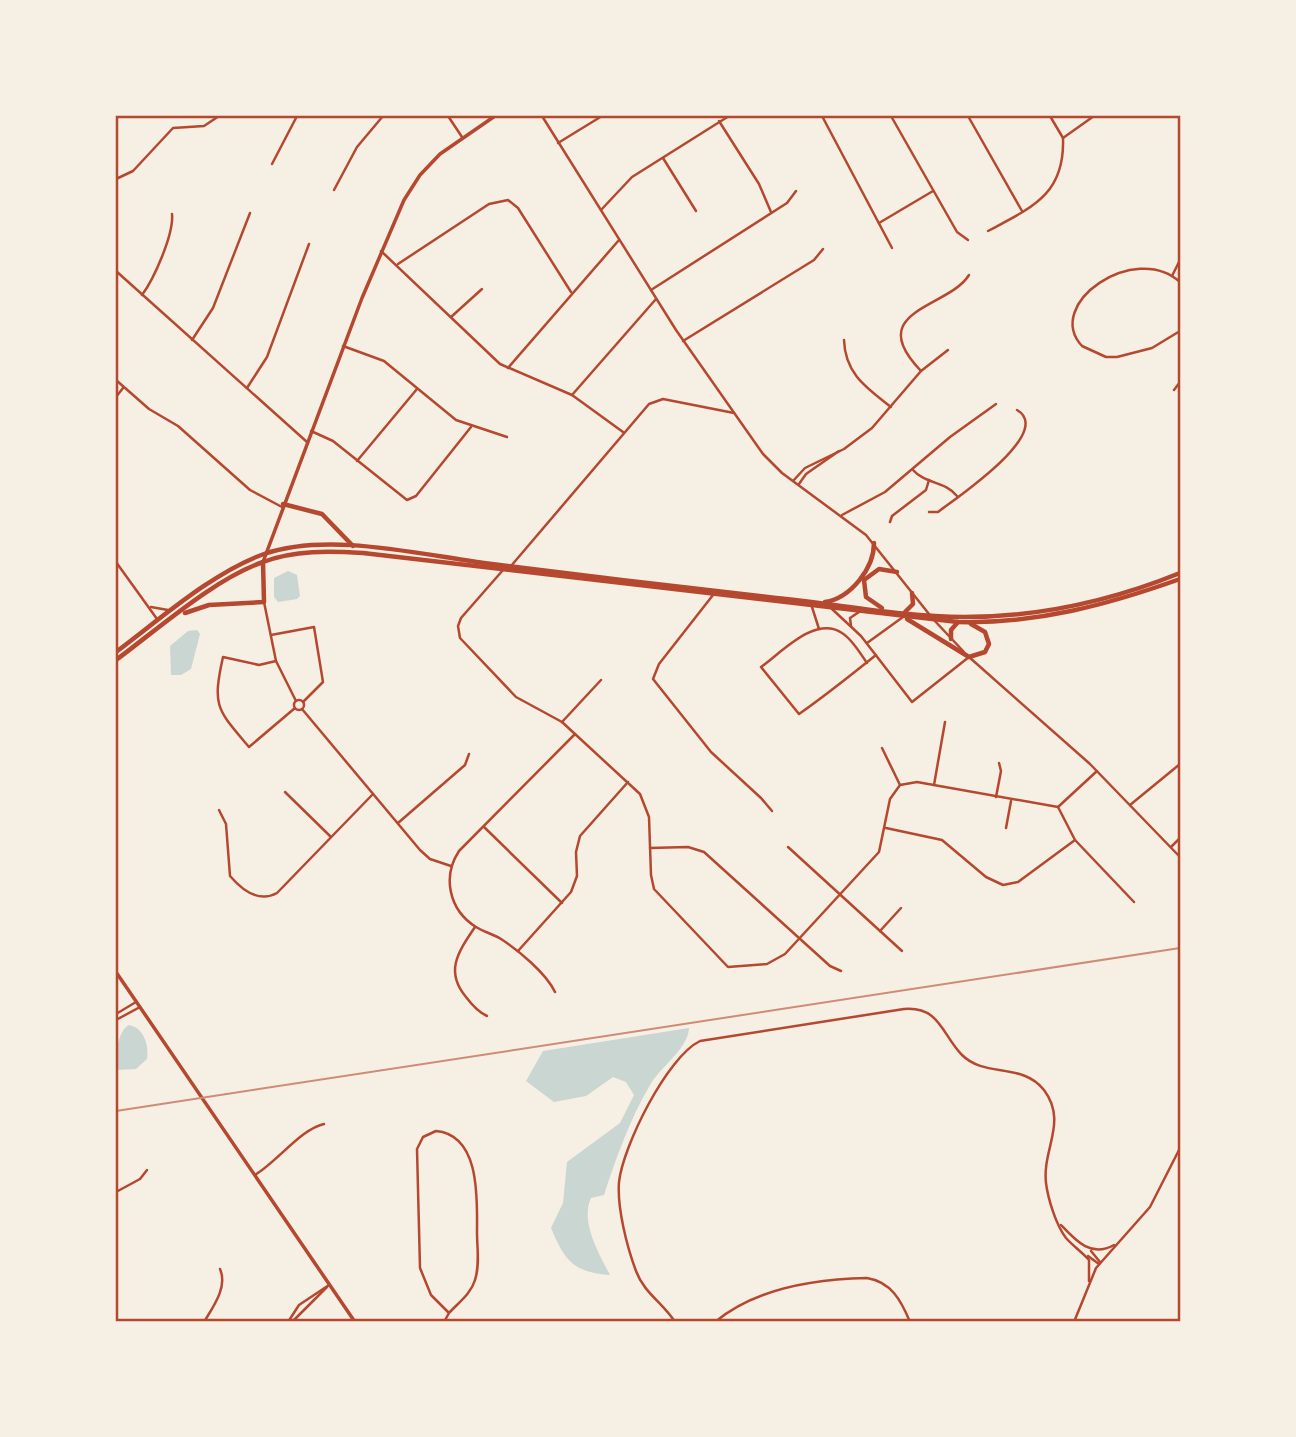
<svg xmlns="http://www.w3.org/2000/svg" width="1296" height="1437" viewBox="0 0 1296 1437" font-family="Overpass,sans-serif">
<style>
.water{fill:#c9d6d2}
.lines{fill:none;stroke-linecap:round;stroke-linejoin:round}
.minor{stroke:#b5482f;stroke-width:2.5}
.tertiary{stroke:#b5482f;stroke-width:2.5}
.secondary{stroke:#b5482f;stroke-width:3.5}
.primary{stroke:#b5482f;stroke-width:3.5}
.trunk{stroke:#b5482f;stroke-width:4.5}
.rail{stroke:#cf8b77;stroke-width:2}
.neatline{fill:none;stroke:#b5482f;stroke-width:2.5}
</style>
<rect width="100%" height="100%" fill="#f6efe4"/>
<!-- water -->
<g class="water">
<path d="M288,571L297,575L300,596L297,599L278,602L274,597V578Z"/>
<path d="M197,630L200,634L191,669L181,675H171L170,646L188,631Z"/>
<path d="M129,1025C144,1028 149,1045 147,1059L136,1069L116,1070C115,1056 117,1032 129,1025Z"/>
<path d="M689,1028C688,1049 661,1066 650,1085C630,1119 616,1158 604,1195L591,1198C580,1221 599,1254 610,1275C573,1272 565,1261 551,1228L563,1203L567,1162L620,1123L634,1095L626,1082L613,1077L586,1096L554,1102L526,1081L543,1051Z"/>
</g>
<g class="lines">
<!-- minor -->
<g class="minor">
<path d="M448,116L462,137"/>
<path d="M822,116L892,248"/>
<path d="M891,116L957,232L968,240"/>
<path d="M968,116L1022,211"/>
<path d="M1050,116L1063,138"/>
<path d="M719,121L759,184L771,212"/>
<path d="M558,143L602,116"/>
<path d="M663,158L696,211"/>
<path d="M272,164L297,116"/>
<path d="M116,179L133,171L173,128L204,126L219,116"/>
<path d="M334,190L357,147L383,116"/>
<path d="M601,210L632,177L729,116"/>
<path d="M879,223L933,191"/>
<path d="M988,231C1033,207 1065,194 1063,138L1094,116"/>
<path d="M381,251L500,364L572,395L623,432"/>
<path d="M398,264L489,204L508,200L518,208L571,292"/>
<path d="M116,271L307,442"/>
<path d="M1172,276L1180,260"/>
<path d="M1180,282C1135,241 1043,304 1082,346L1106,357H1117L1152,348L1180,331"/>
<path d="M651,290L787,203L796,191"/>
<path d="M142,295C154,279 174,234 172,214"/>
<path d="M451,317L482,289"/>
<path d="M192,340L213,308L250,213"/>
<path d="M844,340C845,374 867,388 891,407"/>
<path d="M683,341L814,260L823,249"/>
<path d="M343,346L384,361L456,420L507,437"/>
<path d="M508,368L619,240"/>
<path d="M921,371C862,310 949,308 969,275"/>
<path d="M116,380L149,409L178,426L250,490L282,507"/>
<path d="M247,388L267,357L309,244"/>
<path d="M1174,390L1180,382"/>
<path d="M572,395L656,299"/>
<path d="M116,397L123,388"/>
<path d="M311,431L333,441L407,500L416,496L471,427"/>
<path d="M357,461L417,389"/>
<path d="M913,470C925,484 945,481 957,496"/>
<path d="M793,481L805,468L844,449L872,428L921,371L948,350"/>
<path d="M799,484L806,474L839,451"/>
<path d="M929,512H938C956,498 1055,432 1017,410"/>
<path d="M842,515L885,492L950,437L996,404"/>
<path d="M890,522L892,516L926,490L929,480"/>
<path d="M511,566L649,404L663,399L734,413"/>
<path d="M503,570L461,618L458,626L460,638L516,697L562,722L640,794L649,817L651,875L654,889L728,967L767,964L785,954L879,852L890,799L900,785L917,782L1058,807L1097,771"/>
<path d="M713,595L659,664L653,679L711,752L761,798L772,811"/>
<path d="M264,602L276,661L296,701"/>
<path d="M812,607L819,629"/>
<path d="M832,609L861,636L912,702L969,657"/>
<path d="M851,626L850,618L859,612"/>
<path d="M271,635L314,627L323,682L303,702"/>
<path d="M867,643L903,617"/>
<path d="M276,661L259,665L223,657C212,707 217,709 249,747L295,708"/>
<path d="M867,663C860,653 852,639 842,633C815,615 781,653 761,667L799,714C825,696 851,675 876,655"/>
<circle cx="299" cy="705" r="5"/>
<path d="M302,709L420,850L430,859L451,866"/>
<path d="M562,722L601,680"/>
<path d="M882,748L900,785"/>
<path d="M934,785L945,722"/>
<path d="M285,792L331,837"/>
<path d="M996,797L1001,771L999,763"/>
<path d="M1130,805L1180,764"/>
<path d="M1058,807L1075,840L1134,902"/>
<path d="M219,810L226,824L230,876C242,890 259,903 277,893L373,794"/>
<path d="M398,823L465,765L469,754"/>
<path d="M484,827L562,903"/>
<path d="M886,828L942,840L986,877L1003,885L1018,882L1075,840"/>
<path d="M1006,828L1011,801"/>
<path d="M788,847L902,951"/>
<path d="M1171,847L1180,838"/>
<path d="M650,848L688,847L704,852L830,966L841,971"/>
<path d="M475,927C459,951 444,971 466,997C472,1005 478,1012 487,1016"/>
<path d="M880,931L901,908"/>
<path d="M518,951L571,892L577,876L576,852L580,836L628,782"/>
<path d="M555,992C546,973 518,950 501,939C493,934 484,932 476,927C449,910 442,877 459,851L575,734"/>
<path d="M116,1014L136,1002"/>
<path d="M116,1020L140,1007"/>
<path d="M436,1131C481,1135 477,1201 477,1232C477,1247 480,1265 475,1280C471,1294 458,1303 449,1313L431,1295L420,1268L417,1149L423,1137Z"/>
<path d="M255,1175C278,1161 301,1129 324,1124"/>
<path d="M116,1192L140,1179L147,1170"/>
<path d="M1061,1225C1076,1241 1091,1258 1114,1245"/>
<path d="M1091,1251L1100,1262"/>
<path d="M1088,1256L1099,1264"/>
<path d="M204,1322C213,1307 228,1287 220,1269"/>
<path d="M288,1322L299,1305L329,1285"/>
<path d="M292,1322L327,1287"/>
<path d="M444,1322L449,1313"/>
<path d="M675,1322C663,1303 644,1293 636,1271C627,1247 617,1208 619,1182C623,1146 667,1057 700,1041L904,1009C940,1006 942,1035 962,1055C985,1078 1022,1062 1044,1090C1068,1122 1042,1149 1046,1183C1048,1199 1056,1225 1066,1238C1073,1246 1082,1252 1089,1260V1281"/>
<path d="M715,1322C756,1288 815,1279 867,1278C891,1282 901,1300 910,1322"/>
</g>
<!-- tertiary -->
<g class="tertiary">
<path d="M542,116L676,330L763,454L782,473L866,535L929,614"/>
<path d="M116,562L157,619"/>
<path d="M151,607L168,610"/>
<path d="M933,619L964,652"/>
<path d="M969,657L1090,764L1180,857"/>
<path d="M1074,1322L1096,1268L1150,1207L1180,1148"/>
</g>
<!-- secondary -->
<path class="secondary" d="M116,972L355,1322"/>
<!-- primary -->
<path class="primary" d="M263,562L362,298L404,200L420,175L440,154L495,116"/>
<!-- trunk -->
<g class="trunk">
<path d="M283,504L322,514L353,546"/>
<path d="M825,602C851,598 874,568 874,543"/>
<path d="M882,608L866,597L864,580L879,569L897,572"/>
<path d="M905,612L913,604L912,593"/>
<path d="M185,613L209,605L264,602L263,562"/>
<path d="M907,619L969,657L985,652L989,644L985,632L971,624"/>
<path d="M951,639V630L958,622"/>
<path d="M116,652C159,620 213,572 264,554C328,532 417,554 484,563C581,575 679,587 776,598C838,604 902,617 964,617C1039,617 1111,601 1180,573"/>
<path d="M116,660C158,629 214,579 263,562C295,550 329,551 363,553L958,622C1036,624 1107,605 1180,579"/>
</g>
<!-- rail -->
<path class="rail" d="M116,1111L1180,948"/>
</g>
<!-- border -->
<rect width="1296" height="1437" fill="none" stroke="#f6efe4" stroke-width="234"/>
<rect x="117" y="117" width="1062" height="1203" class="neatline"/>
</svg>
